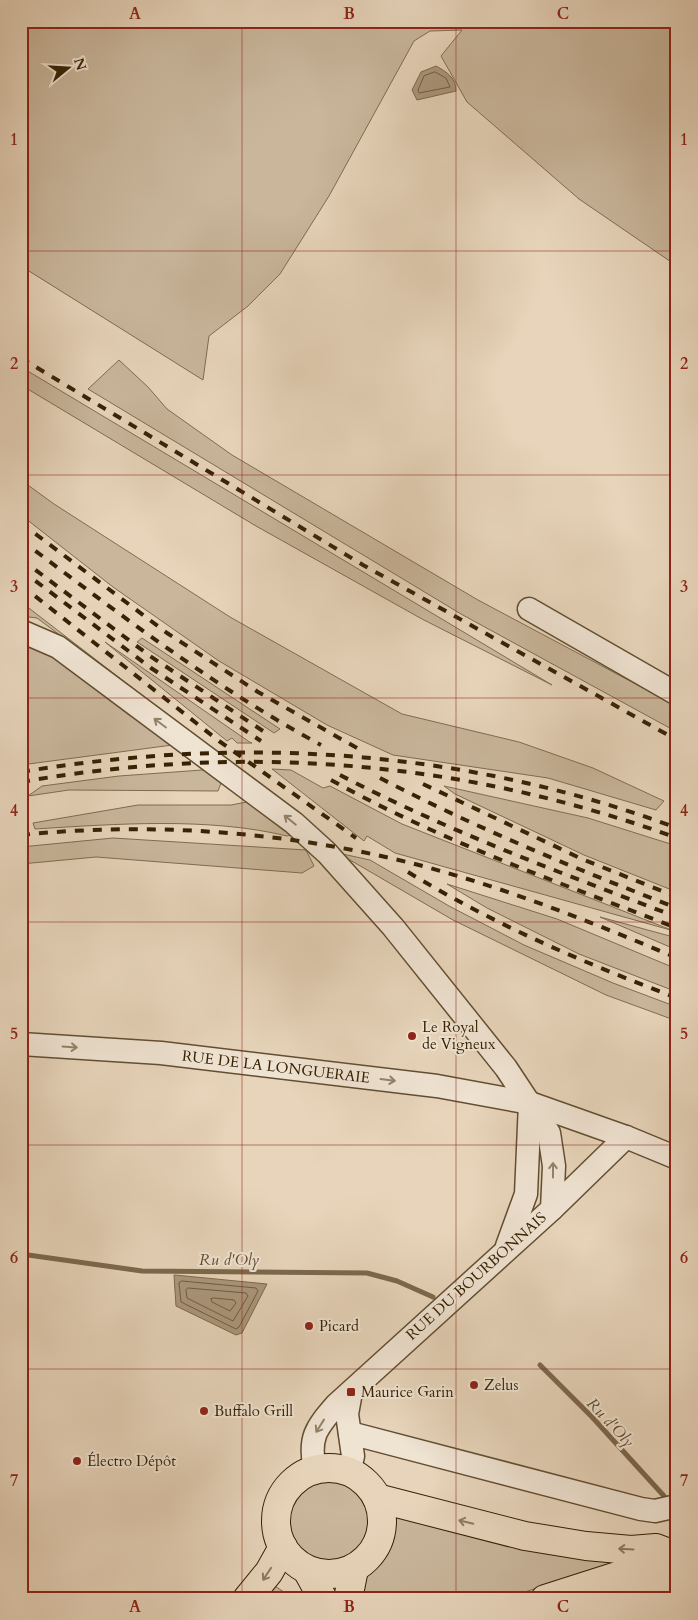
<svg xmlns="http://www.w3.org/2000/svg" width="698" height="1620" viewBox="0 0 698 1620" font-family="Cardo,serif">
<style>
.green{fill:#c9b69b;stroke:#806c4f}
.water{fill:#ab977c;stroke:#7c684c}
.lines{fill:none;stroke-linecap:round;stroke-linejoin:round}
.shore{stroke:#705c40;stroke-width:1}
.stream{stroke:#7c684c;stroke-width:5}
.minor-casing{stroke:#624e31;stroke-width:25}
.major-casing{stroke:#362203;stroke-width:30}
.highway-casing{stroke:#362203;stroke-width:30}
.minor{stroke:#efe3d2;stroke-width:22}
.major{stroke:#e7d4ba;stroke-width:28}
.highway{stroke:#e7d4ba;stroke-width:28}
.rail{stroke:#362203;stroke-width:4;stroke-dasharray:9 9;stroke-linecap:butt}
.oneway{stroke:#92826a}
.oneway2{stroke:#8e7b5e}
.grid{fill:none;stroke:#8f2418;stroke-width:1;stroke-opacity:0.55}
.poi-dot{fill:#8f2418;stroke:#efe3d2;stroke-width:2}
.labels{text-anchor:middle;stroke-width:4;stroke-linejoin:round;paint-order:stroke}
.poi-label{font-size:15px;fill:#362203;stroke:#efe3d2;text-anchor:start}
.street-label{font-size:15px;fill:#362203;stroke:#efe3d2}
.water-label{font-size:16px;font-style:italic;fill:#5f4b2d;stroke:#efe3d2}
.neatline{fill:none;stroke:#8f2418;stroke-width:2}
.grid-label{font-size:16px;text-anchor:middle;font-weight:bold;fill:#8f2418}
</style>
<rect width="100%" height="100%" fill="#e7d4ba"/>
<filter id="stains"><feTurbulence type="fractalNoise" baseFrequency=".004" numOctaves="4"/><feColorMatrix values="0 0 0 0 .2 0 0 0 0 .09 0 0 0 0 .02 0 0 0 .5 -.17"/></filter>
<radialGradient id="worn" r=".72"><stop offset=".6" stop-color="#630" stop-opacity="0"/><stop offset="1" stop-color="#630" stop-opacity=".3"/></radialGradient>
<!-- green -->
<g class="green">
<path d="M21,21H677V266L579,199L467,102L441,56L462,30L430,31L414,41L329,196L280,274L248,306L209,336L203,380L21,266Z"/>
<path d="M119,360L148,387L167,409L232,455L478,600L677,706V732L461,614L88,389Z"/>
<path d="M21,367L552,685L422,619L256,526L21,385Z"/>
<path d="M21,480L54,504L230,617L402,714L519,742L593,768L664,801L656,810L548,778L393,755L327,725L219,661L113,587L21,515Z"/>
<path d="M21,602L204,743L37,618L21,616Z"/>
<path d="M142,638L280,729L274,733L137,642Z"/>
<path d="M105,642L251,743H252H237L232,738L227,741Z"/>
<path d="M32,645L54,658L129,715L180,744L21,765V657Z"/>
<path d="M216,769L221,783L218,791L69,790L28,796L42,786L119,776Z"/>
<path d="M272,769L291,770L323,788L330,786L402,824L674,931L395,853L367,836L364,841Z"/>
<path d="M444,786L588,818L677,846V892L584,855L455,794Z"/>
<path d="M247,802L295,834L287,836C209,817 115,824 35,829L33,823L138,805H231Z"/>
<path d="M113,838L306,850L314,866L302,873L96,857L21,864V847Z"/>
<path d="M338,853L370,860L449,906L524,945L613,983L677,1007V1021L606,995L453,920Z"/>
<path d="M447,884L557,919L677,969V992L579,954L487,908Z"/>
<path d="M600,917L677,938V950Z"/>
<circle cx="330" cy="1522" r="41"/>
<path d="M390,1514C463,1533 536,1559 612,1560L615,1563L503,1599H356L363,1579L384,1558L388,1550L393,1527Z"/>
<path d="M275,1586L294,1599H262Z"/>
</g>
<!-- water -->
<g class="water">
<path d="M436,66C447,72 456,78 456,91L417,100L412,90L421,72Z"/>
<path d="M174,1275H175L267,1284L242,1333L236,1335L176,1306Z"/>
</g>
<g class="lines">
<!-- shore -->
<g class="shore">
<path d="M435,72L446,78L450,87L419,93L418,90L424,76Z"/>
<path d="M182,1281L256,1288L258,1291L239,1327L236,1329L181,1302L179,1283Z"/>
<path d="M188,1288L246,1293L248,1296L233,1321L187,1298L186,1290Z"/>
<path d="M214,1298L234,1300L236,1303L230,1311L212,1302L211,1299Z"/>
</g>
<!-- stream -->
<g class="stream">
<path d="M21,1254L142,1271L367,1273L397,1281L433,1297"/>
<path d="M540,1365L592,1417L664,1496"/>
</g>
<defs>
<g id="minor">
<path d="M529,609L677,694"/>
<path d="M21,631L58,647L294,823L327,853L393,927L506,1068L549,1133L554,1166L552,1209L336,1405C316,1428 308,1438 315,1470"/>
<path id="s1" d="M21,1044L161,1053L437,1086L530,1103L626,1137L677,1158"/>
<path d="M552,1209L626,1137"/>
<path d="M507,1246L526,1194L530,1103"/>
<path d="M350,1433L641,1509L655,1511L677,1506"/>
<path d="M349,1472L353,1456L347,1414L351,1392"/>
</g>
<g id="major">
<circle cx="329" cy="1521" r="53"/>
<path d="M307,1570L323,1599"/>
<path d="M612,1597L677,1575"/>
<path d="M247,1599L269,1572L283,1547"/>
<path d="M348,1599L354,1569"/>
<path d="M545,1599L617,1576L657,1560"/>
</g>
<path id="highway" d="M377,1498L525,1536L586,1546L631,1550L656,1548L674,1555"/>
</defs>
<!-- minor casing -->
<use href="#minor" class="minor-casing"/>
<!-- major casing -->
<use href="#major" class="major-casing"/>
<!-- highway casing -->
<use href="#highway" class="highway-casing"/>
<!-- minor -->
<use href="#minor" class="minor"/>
<!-- major -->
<use href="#major" class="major"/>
<!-- highway -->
<use href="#highway" class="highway"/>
<!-- rail -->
<g class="rail">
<path d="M21,358L363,565L677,740"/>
<path d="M21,523L167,633L258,692L357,748"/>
<path d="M21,540C118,613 214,687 321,745"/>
<path d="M21,559L150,656L269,735"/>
<path d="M21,570L151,668L261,741"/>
<path d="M21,585L219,741L356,838"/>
<path d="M21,772C243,735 465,749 677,828"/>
<path d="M340,775C448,831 563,874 677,917"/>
<path d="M380,778C476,828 576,869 677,908"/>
<path d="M331,780C441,841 560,883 677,928"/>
<path d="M21,782C245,743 463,760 677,838"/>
<path d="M423,784L582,859L677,897"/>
<path d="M21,835C150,822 281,831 407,862C499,885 589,921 677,958"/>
<path d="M408,872C493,924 584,963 677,998"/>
</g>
</g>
<!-- one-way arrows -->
<defs><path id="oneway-shaft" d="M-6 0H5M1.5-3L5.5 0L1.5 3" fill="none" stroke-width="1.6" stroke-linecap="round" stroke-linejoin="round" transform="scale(1.25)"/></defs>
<g class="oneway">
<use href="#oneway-shaft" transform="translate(160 723) rotate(-143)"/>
<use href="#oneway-shaft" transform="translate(290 820) rotate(-141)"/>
<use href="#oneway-shaft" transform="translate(70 1047) rotate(4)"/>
<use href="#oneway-shaft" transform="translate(388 1080) rotate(7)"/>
<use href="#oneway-shaft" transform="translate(553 1170) rotate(-90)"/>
<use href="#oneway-shaft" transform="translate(320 1426) rotate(122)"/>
</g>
<g class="oneway2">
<use href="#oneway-shaft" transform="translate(466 1522) rotate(-166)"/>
<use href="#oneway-shaft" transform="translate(626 1549) rotate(-177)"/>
<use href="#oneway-shaft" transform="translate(267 1574) rotate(124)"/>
</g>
<!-- grid -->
<path class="grid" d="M242,21V1599M456,21V1599M21,251H677M21,475H677M21,698H677M21,922H677M21,1145H677M21,1369H677"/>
<!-- markers -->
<g class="poi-dot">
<circle cx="412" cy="1036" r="5"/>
<circle cx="309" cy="1326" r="5"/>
<circle cx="474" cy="1385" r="5"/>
<rect x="346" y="1387" width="10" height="10" rx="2.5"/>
<circle cx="204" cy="1411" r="5"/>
<circle cx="77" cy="1461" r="5"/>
</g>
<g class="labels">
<!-- poi labels -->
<g class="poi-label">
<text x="422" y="1032">Le Royal<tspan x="422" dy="17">de Vigneux</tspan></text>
<text x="319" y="1331">Picard</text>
<text x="484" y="1390">Zelus</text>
<text x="361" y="1397">Maurice Garin</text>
<text x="214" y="1416">Buffalo Grill</text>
<text x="87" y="1466">Électro Dépôt</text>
</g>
<!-- street labels -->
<g class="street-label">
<text dy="5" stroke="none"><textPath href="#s1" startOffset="256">RUE DE LA LONGUERAIE</textPath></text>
<text transform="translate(476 1276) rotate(-42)" y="5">RUE DU BOURBONNAIS</text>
</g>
<!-- water labels -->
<g class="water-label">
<text x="229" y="1265">Ru d'Oly</text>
<text transform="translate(611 1422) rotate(47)" y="6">Ru d'Oly</text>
</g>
</g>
<!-- margin -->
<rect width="698" height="1620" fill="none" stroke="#e7d4ba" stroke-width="55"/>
<!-- north arrow -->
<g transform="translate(68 68) rotate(72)" stroke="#efe3d2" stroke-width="4" paint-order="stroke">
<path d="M0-4L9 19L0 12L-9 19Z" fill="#362203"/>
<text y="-8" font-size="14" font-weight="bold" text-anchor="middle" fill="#362203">N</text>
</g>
<rect x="28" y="28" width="642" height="1564" class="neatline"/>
<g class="grid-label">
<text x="135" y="19">A</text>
<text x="349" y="19">B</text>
<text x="563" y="19">C</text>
<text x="14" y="145">1</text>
<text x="684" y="145">1</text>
<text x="14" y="369">2</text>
<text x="684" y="369">2</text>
<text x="14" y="592">3</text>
<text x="684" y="592">3</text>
<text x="14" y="816">4</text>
<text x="684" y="816">4</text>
<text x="14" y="1039">5</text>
<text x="684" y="1039">5</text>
<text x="14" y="1263">6</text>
<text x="684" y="1263">6</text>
<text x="14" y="1486">7</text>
<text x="684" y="1486">7</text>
<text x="135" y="1612">A</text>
<text x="349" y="1612">B</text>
<text x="563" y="1612">C</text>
</g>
<rect width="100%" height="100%" filter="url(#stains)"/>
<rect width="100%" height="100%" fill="url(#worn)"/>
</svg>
